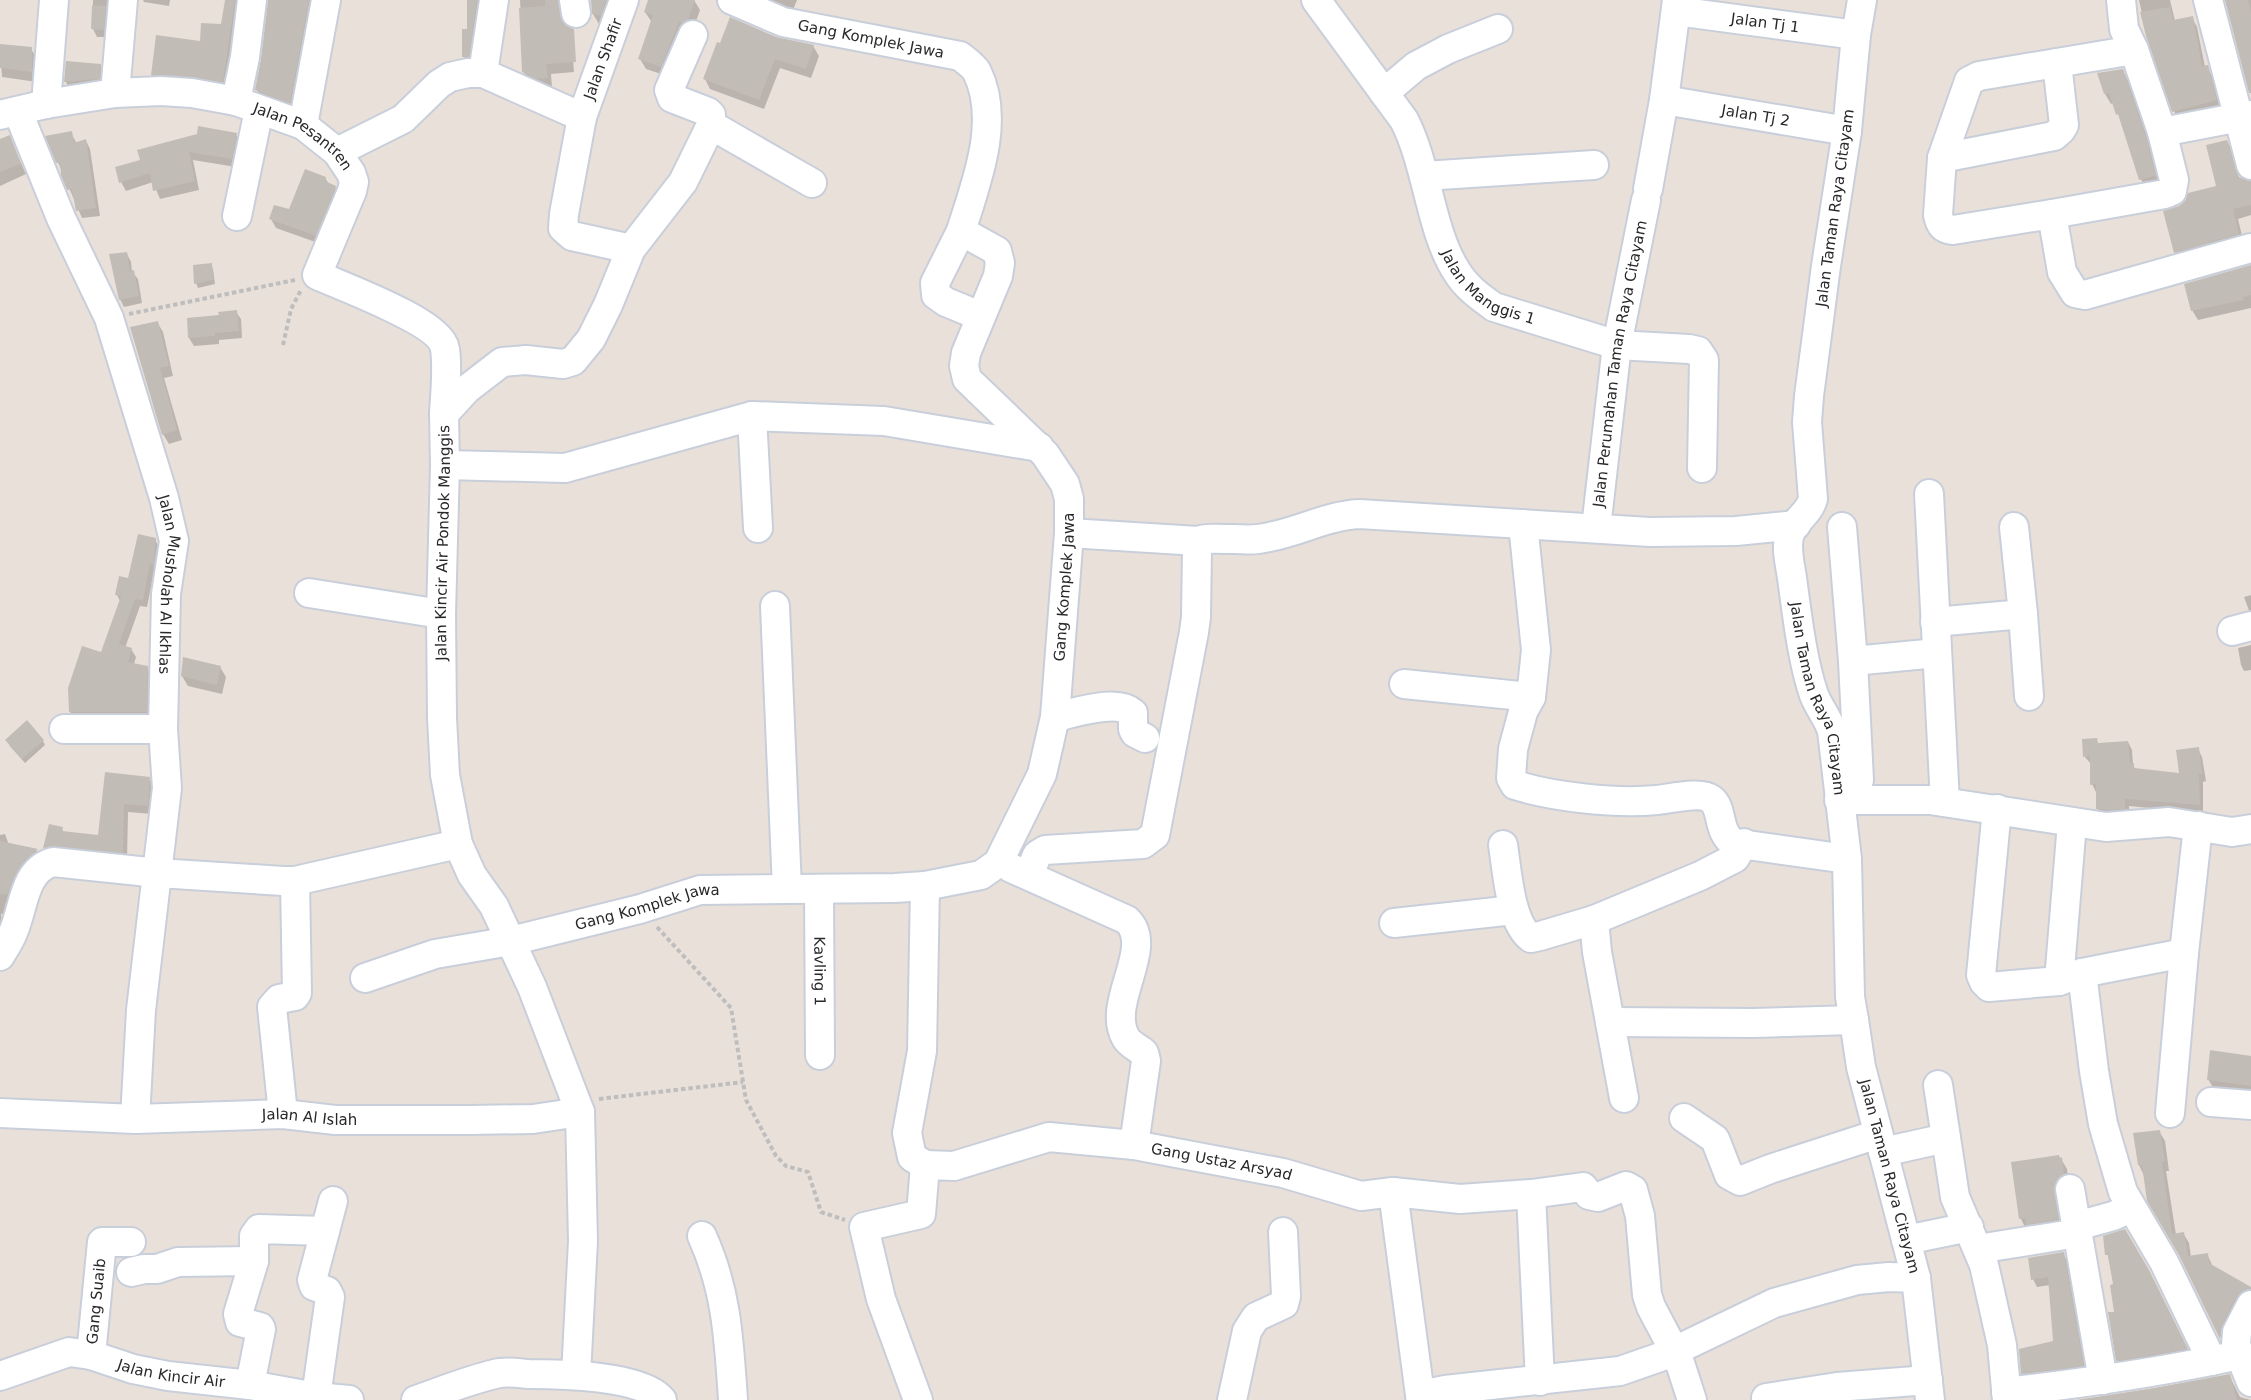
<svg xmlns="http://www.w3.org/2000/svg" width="2251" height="1400" viewBox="0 0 2251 1400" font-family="'DejaVu Sans',sans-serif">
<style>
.shadow{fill:#0003}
.building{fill:#c2bcb6}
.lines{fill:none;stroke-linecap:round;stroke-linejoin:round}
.minor-casing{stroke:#c8cfda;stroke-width:32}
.path{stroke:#bebebe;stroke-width:4;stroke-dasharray:4.5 3;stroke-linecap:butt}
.minor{stroke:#fff;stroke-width:28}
.labels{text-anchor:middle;stroke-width:6;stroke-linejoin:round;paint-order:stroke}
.street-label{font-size:15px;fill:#282828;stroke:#fff}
</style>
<rect width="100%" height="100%" fill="#eae0da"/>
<!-- shadow -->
<g class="shadow">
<path d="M93,0H113L108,37H97L93,29Z"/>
<path d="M143,0H170L169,6L144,2Z"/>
<path d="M226,0H243L228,90L157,83L152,75L202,43L222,26Z"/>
<path d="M270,0H317L295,111L262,99L257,90Z"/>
<path d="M469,0H486L470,67L464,57L468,31Z"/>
<path d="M520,0H567L563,14L564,25L571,37L574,72L551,74L552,88L544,89L529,82L524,72Z"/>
<path d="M592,0H618L606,26L599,24L593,14Z"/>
<path d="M650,0H694L700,10L693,30L667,76L646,69L640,59L651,21L645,12Z"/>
<path d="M766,0H797L793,10Z"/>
<path d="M2139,0H2170L2175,21L2192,18L2197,27L2205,67H2207L2212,76L2221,109L2179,120L2174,111L2147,36Z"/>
<path d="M2227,0H2251V94Z"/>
<path d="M776,39L813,46L819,56L811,78L780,68L764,109L710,89L705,79Z"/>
<path d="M0,45L31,49L37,59V82L2,77Z"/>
<path d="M67,63L100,65L106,75L105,88L71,92L66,82Z"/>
<path d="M2122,70L2128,80L2151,148L2160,185L2146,189L2141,179L2114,102L2111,104L2105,94Z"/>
<path d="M71,133L77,144L86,141L90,149L100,216L82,218L58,162Z"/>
<path d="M236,135L241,143L236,167L193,160L199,190L160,199L153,182L126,191L121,182L142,161L198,136Z"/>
<path d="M9,137L26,174L0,186V141Z"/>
<path d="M2227,141L2232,151L2239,178L2251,182V215L2238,219L2244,244L2181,261L2176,252L2180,207L2218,187Z"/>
<path d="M325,178L329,184L335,187L340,196L321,244L276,228L271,219L290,211Z"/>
<path d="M127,254L131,262L132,272L138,279L142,303L124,307L120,299Z"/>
<path d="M211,265L213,269L215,284L198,288L196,283Z"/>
<path d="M2251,267V308L2198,320L2192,310Z"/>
<path d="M236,312L241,319L242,338L219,340V344L194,346L189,338L220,317Z"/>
<path d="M157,322L163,332L173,376L164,378L182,440L169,444L163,434Z"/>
<path d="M155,540L160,548L158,573L154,572L147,607L140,606L125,648L131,649L136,657L134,664L147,668L152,676L151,720H75L70,712V688L102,654L120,601L117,595Z"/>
<path d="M2251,595V616L2244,597Z"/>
<path d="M2251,645V670L2244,671L2241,665L2238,648Z"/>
<path d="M220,667L226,677L222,694L188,686L182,676Z"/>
<path d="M2096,740L2099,745L2128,742L2132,750L2133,765L2136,770L2181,774L2198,749L2202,757L2206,781L2203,782V813L2129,806V817L2102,816L2097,808L2096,792L2092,784L2091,764L2085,757Z"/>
<path d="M43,741L45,745L25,763L9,745Z"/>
<path d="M107,774L149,778L154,787L152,814L128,812L127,861L49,856L45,848L50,826L62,829L64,833L100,837Z"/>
<path d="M5,834L9,845L37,851L41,857L8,914H1L3,930L0,937V835Z"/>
<path d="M2251,1057V1095L2214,1089L2208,1079Z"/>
<path d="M2159,1131L2165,1141L2169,1171H2166L2176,1235L2183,1233L2189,1243L2191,1257L2207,1254L2213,1267L2251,1288V1299L2225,1346L2139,1165Z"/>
<path d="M2061,1159L2067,1169L2069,1184L2063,1229H2026L2021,1219L2012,1163Z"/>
<path d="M2104,1237L2154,1281L2191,1358L2123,1370L2118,1360L2114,1285Z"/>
<path d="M2063,1254L2068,1262L2087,1374L2027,1381L2023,1373L2055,1343L2050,1285L2037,1287L2033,1279Z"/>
<path d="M2229,1375L2240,1397L2251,1400H2088Z"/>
</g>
<!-- building -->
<g class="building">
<path d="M225,0H235L223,82L193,77L151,75L156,35L200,41L201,23L221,24Z"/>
<path d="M268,0H309L290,103L255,90L261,59Z"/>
<path d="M467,0H477L469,57H462V29H467Z"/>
<path d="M545,0H558L563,23L574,29L576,62L546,64L548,78L537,79L522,72L519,8L545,6Z"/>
<path d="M591,0H606L601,16L592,14Z"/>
<path d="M648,0H695L688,20L682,23L679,22L661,67L638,59L653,15L644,12Z"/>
<path d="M2225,0H2248L2251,12V93H2249Z"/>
<path d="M92,5L106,6L104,30L91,29Z"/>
<path d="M2170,7L2173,20L2193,16L2202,66L2208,65L2217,100L2172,112L2146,36L2140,12Z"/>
<path d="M730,17L776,37L814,45L806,69L775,59L759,100L703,79L717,42L720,43Z"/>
<path d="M0,44L32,47V72L0,68Z"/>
<path d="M66,61L101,64L100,79L64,82Z"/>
<path d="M2123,69L2146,137L2157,179L2155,176L2139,180L2118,114L2116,115L2109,93L2104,94L2097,73Z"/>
<path d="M198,126L237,133L232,159L189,152L195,181L153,191L150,173L119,183L115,167L140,160L137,150L197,134Z"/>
<path d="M72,131L74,143L86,139L96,208L76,211L72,189L67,190L61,175L60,162L56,163L45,136Z"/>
<path d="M10,135L21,164L0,172V139Z"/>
<path d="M2227,140L2239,177L2251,181V205L2233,209L2239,234L2174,253L2163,211L2179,206L2185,201L2188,193L2216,186L2206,145Z"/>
<path d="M305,169L326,177L325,181L336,186L316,236L269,219L274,205L289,209Z"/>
<path d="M127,252L130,271L134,270L139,296L119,300L109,254Z"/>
<path d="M212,263L213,280L194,284L193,265Z"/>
<path d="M2251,265V295L2243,297L2244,300L2191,311L2184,284Z"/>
<path d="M237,310L239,331L215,333V336L188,338L187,318L219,315L218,312Z"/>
<path d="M158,321L169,366L160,368L177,430L162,435L130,327Z"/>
<path d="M138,534L156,538L154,565L150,564L143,600L135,599L119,644L132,648L128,662L148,666L147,712H69L68,688L82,646L101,652L121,596L115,595L119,576L128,578Z"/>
<path d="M183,657L221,666L217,685L181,676Z"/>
<path d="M27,720L44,740L22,759L5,740Z"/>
<path d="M2097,738L2098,743L2128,741L2130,763H2134V768L2179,773L2176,750L2199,747L2202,774H2199L2200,805L2125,799V809L2107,810L2096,809V784L2090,785V756L2083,757L2082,739Z"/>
<path d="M105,772L150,777L148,806L124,804L123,853L55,846L43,848L49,824L63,827L62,831L98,835Z"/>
<path d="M0,841L38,849L25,860L17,871L7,895L0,894Z"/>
<path d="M2210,1050L2251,1056V1086L2207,1080Z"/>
<path d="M2160,1130L2165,1161L2162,1162L2172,1234L2184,1232L2188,1256L2208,1253L2209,1263L2251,1287V1289L2243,1291L2236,1297L2222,1325L2220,1339L2179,1255L2147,1201L2142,1165H2138L2133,1133Z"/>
<path d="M2059,1155L2060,1158L2062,1157L2064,1174L2059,1177L2054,1184L2059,1219L2026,1225L2025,1218L2019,1219L2011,1162Z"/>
<path d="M2125,1229L2149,1270L2188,1349L2116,1361L2108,1312H2114L2110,1285L2113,1284L2108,1255H2105L2103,1236Z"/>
<path d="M2064,1252L2084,1366L2021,1374L2019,1349L2053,1341L2048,1277L2031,1280L2028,1258Z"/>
<path d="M2230,1374L2237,1400H2076L2155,1388Z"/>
</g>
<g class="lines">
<defs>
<g id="minor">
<path d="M574,0L576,13"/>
<path d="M624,0L582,117L564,214L563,228L572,236L631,249"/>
<path id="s1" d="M1316,0L1404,120C1428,166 1430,231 1457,272C1466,287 1480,297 1494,307L1617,345L1689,349L1698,351L1704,360L1702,468"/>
<path id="s2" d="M1862,0L1856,35L1847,131L1826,266L1809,396L1807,422L1813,499C1809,514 1792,522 1789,537C1786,550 1790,564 1792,578C1797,614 1802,660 1814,695C1819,708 1828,718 1832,731L1847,859L1850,997L1854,1020L1861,1067L1916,1278L1930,1400"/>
<path d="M2208,0L2251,165"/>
<path id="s3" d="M1676,11L1856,35"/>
<path d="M2134,50L1979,76L1969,81L1942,158L1938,215C1940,225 1943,229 1953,230L2052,214L2062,272L2075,293L2085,295L2251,248"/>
<path d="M483,73L494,0"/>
<path d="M115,93L123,0"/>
<path d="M1384,93L1416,66L1448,49L1498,29"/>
<path id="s4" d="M1664,100L1847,131"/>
<path d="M236,101L245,57L252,0"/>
<path d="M46,104L54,0"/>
<path id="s5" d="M18,112L61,218L109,318L164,498L174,541L166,594L163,729L167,788L141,1010L135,1119"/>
<path id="s6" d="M0,115L46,104L115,93L161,91L192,93L236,101L303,125L337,152L351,173L354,182L352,191L317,275C343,287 441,322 445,349C448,368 445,394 444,414"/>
<path d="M303,125L326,0"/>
<path d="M711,125L812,183"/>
<path d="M2162,132L2251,115"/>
<path d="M337,152L403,119L439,84L450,77L468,73H483L582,117"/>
<path d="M1942,158L2054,136L2061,130L2064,125L2057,63"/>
<path d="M1424,176L1594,165"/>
<path d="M1648,189L1664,100L1677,0"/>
<path d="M2052,214L2165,194L2172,191L2174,180L2162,132L2134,50L2124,29L2121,0"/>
<path d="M237,216L259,110"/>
<path d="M961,231L935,283L936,295L946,302L980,316"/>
<path d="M752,416L758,528"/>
<path d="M445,465L565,468L752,416L884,421L1039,447"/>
<path d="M1929,494L1945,802"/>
<path d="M1523,524L1536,650L1531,697L1523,712L1513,749L1511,778L1515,785C1553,797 1616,804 1657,800C1669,799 1701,791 1711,799C1724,809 1716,829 1733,843L1847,859"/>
<path d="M1842,527L1853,661L1859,780"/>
<path id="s7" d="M1596,528L1617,345L1646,200"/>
<path d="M1069,533L1198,541"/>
<path d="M309,593L441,614"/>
<path d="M775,606L787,889"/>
<path d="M2023,614L2029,696"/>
<path d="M1935,622L2023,614L2014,527"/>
<path d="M2232,631L2251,626"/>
<path d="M1853,661L1937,653"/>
<path d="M1404,684L1531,697"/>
<path d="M1055,717C1075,713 1117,698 1133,713V729L1135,733L1145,738"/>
<path d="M64,729H163"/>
<path d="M1839,800H1930L2106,827L2169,822L2232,832L2251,829"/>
<path d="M1997,809L1981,975L1984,982L1989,987L2059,981L2082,973L2184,953L2198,826"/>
<path d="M1503,845C1507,870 1510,923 1531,938L1540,936L1594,920"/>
<path d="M1011,868L1127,920C1156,948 1105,1003 1126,1038C1130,1045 1139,1048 1144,1053L1146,1061L1134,1145"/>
<path d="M1029,875L1037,855L1045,850L1143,844L1155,835L1194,632L1196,617L1197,549L1198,541C1208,536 1243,541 1258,539C1293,535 1324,516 1359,514L1650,532L1736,531L1796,525"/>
<path d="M925,886L922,1051L907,1133L912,1157L925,1165"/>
<path id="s8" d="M819,889L820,1055"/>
<path d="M1394,923L1514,910"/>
<path d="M0,956C5,948 11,939 14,930C24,906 24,870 53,862L158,873L283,881H295L458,844"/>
<path d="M2082,973L2094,1071L2103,1124L2123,1192L2164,1262L2212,1361"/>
<path id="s9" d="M365,978L435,954L511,941L640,909L700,890L895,888L925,886L981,875L998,863L1042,774L1055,717L1069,533V499L1065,484L1045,454L967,379L964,366L966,353L998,276L1000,263L997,251L961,231C976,183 1001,121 977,72C974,66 966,61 960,56L783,22L732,0"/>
<path d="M2059,981L2072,823"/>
<path d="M1610,1022L1753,1023L1854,1020"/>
<path d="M1938,1085L1955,1197L1984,1265L2002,1345L2007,1400"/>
<path d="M1624,1098L1597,952L1594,920L1700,876L1735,858L1744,843"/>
<path d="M2211,1102L2251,1105"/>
<path id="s10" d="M0,1113L135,1119L283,1114L335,1120H470L533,1119L580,1112"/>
<path d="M2170,1113L2184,953"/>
<path d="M283,1114L272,1007L279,999L295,996L297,993L295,881"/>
<path d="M1684,1118L1715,1139L1729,1175L1740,1181L1770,1169L1878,1134"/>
<path d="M1883,1152L1946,1138"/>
<path d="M2070,1189L2103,1380"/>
<path d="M1393,1192L1420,1395"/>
<path d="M1531,1194L1540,1381"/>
<path d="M2077,1226L2113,1216L2131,1208"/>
<path d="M702,1236C727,1291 729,1341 733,1400"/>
<path d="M1906,1240L1969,1227"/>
<path d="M1978,1249L2078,1233"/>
<path d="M131,1272L144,1269H157L178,1262L254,1261"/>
<path d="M2251,1305L2237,1332L2236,1345L2251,1382"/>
<path id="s11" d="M91,1355L102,1242H131"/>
<path id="s12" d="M576,1375L583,1241L580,1112L532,987L494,906L472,875L458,844L445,775L442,718L441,614L445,465L444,414L467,389L502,362L526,360L563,364L573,361L591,339L608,305L631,249L683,182L711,125V115L708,112L672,98L669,90L693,35"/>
<path id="s13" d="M0,1376L69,1352L91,1355L133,1369L168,1376L250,1385L316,1397L349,1400"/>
<path d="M250,1385L261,1329L260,1327L240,1322L238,1314L254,1261V1236L259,1229L325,1231"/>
<path d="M2006,1392C2085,1383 2162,1372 2239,1355"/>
<path d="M316,1397L330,1297L327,1291L314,1286L312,1280L333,1201"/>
<path d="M1766,1398L1837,1387L1928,1380"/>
<path d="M416,1400C442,1391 469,1380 495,1374C505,1371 518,1373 528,1374C559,1374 642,1375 662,1400"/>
<path id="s14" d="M918,1400L881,1299L864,1227L921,1214L925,1165L954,1166L1049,1137L1134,1145L1283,1173L1361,1196L1393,1192L1460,1199L1531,1194L1583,1187L1589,1195L1598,1197L1626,1186L1633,1190L1640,1216L1647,1295L1651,1307L1679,1360L1692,1400"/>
<path d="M1232,1400L1247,1331L1256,1317L1284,1304L1286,1296L1283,1232"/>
<path d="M1421,1400L1420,1395L1445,1390L1620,1371L1666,1355L1774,1303L1857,1280L1889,1277L1916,1278"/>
</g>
</defs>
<!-- minor casing -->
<use href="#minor" class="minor-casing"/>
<!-- path -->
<g class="path">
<path d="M129,314L295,280"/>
<path d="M283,345L291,309L301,290"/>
<path d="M657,927L731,1008L746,1100L776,1156L786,1166L808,1172L821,1212L845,1220"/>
<path d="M599,1099L743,1082"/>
</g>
<!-- minor -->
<use href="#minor" class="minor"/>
</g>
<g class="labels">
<!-- street labels -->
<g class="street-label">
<text dy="5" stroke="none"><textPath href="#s3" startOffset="90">Jalan Tj 1</textPath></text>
<text transform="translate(871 39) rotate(11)" y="5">Gang Komplek Jawa</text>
<text transform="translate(603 59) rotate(-70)" y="5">Jalan Shafir</text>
<text dy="5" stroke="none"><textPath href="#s4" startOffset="93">Jalan Tj 2</textPath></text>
<text dy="5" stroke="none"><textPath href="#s6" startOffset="316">Jalan Pesantren</textPath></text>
<text transform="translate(1835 208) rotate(-82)" y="5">Jalan Taman Raya Citayam</text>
<text dy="5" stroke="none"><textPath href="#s1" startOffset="345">Jalan Manggis 1</textPath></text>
<text dy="5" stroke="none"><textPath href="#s7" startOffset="166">Jalan Perumahan Taman Raya Citayam</textPath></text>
<text dy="5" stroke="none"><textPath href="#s12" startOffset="861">Jalan Kincir Air Pondok Manggis</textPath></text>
<text dy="5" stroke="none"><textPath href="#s5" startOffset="501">Jalan Musholah Al Ikhlas</textPath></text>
<text dy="5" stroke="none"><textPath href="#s9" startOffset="938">Gang Komplek Jawa</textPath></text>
<text dy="5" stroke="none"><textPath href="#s2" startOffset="714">Jalan Taman Raya Citayam</textPath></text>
<text dy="5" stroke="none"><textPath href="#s9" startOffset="292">Gang Komplek Jawa</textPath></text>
<text dy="5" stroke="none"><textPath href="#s8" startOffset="82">Kavling 1</textPath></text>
<text dy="5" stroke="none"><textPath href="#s10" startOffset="310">Jalan Al Islah</textPath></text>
<text dy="5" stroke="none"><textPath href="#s14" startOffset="592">Gang Ustaz Arsyad</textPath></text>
<text dy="5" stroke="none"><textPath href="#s2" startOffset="1200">Jalan Taman Raya Citayam</textPath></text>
<text dy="5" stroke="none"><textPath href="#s11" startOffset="54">Gang Suaib</textPath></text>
<text dy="5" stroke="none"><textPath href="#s13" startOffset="178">Jalan Kincir Air</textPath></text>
</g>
</g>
</svg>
